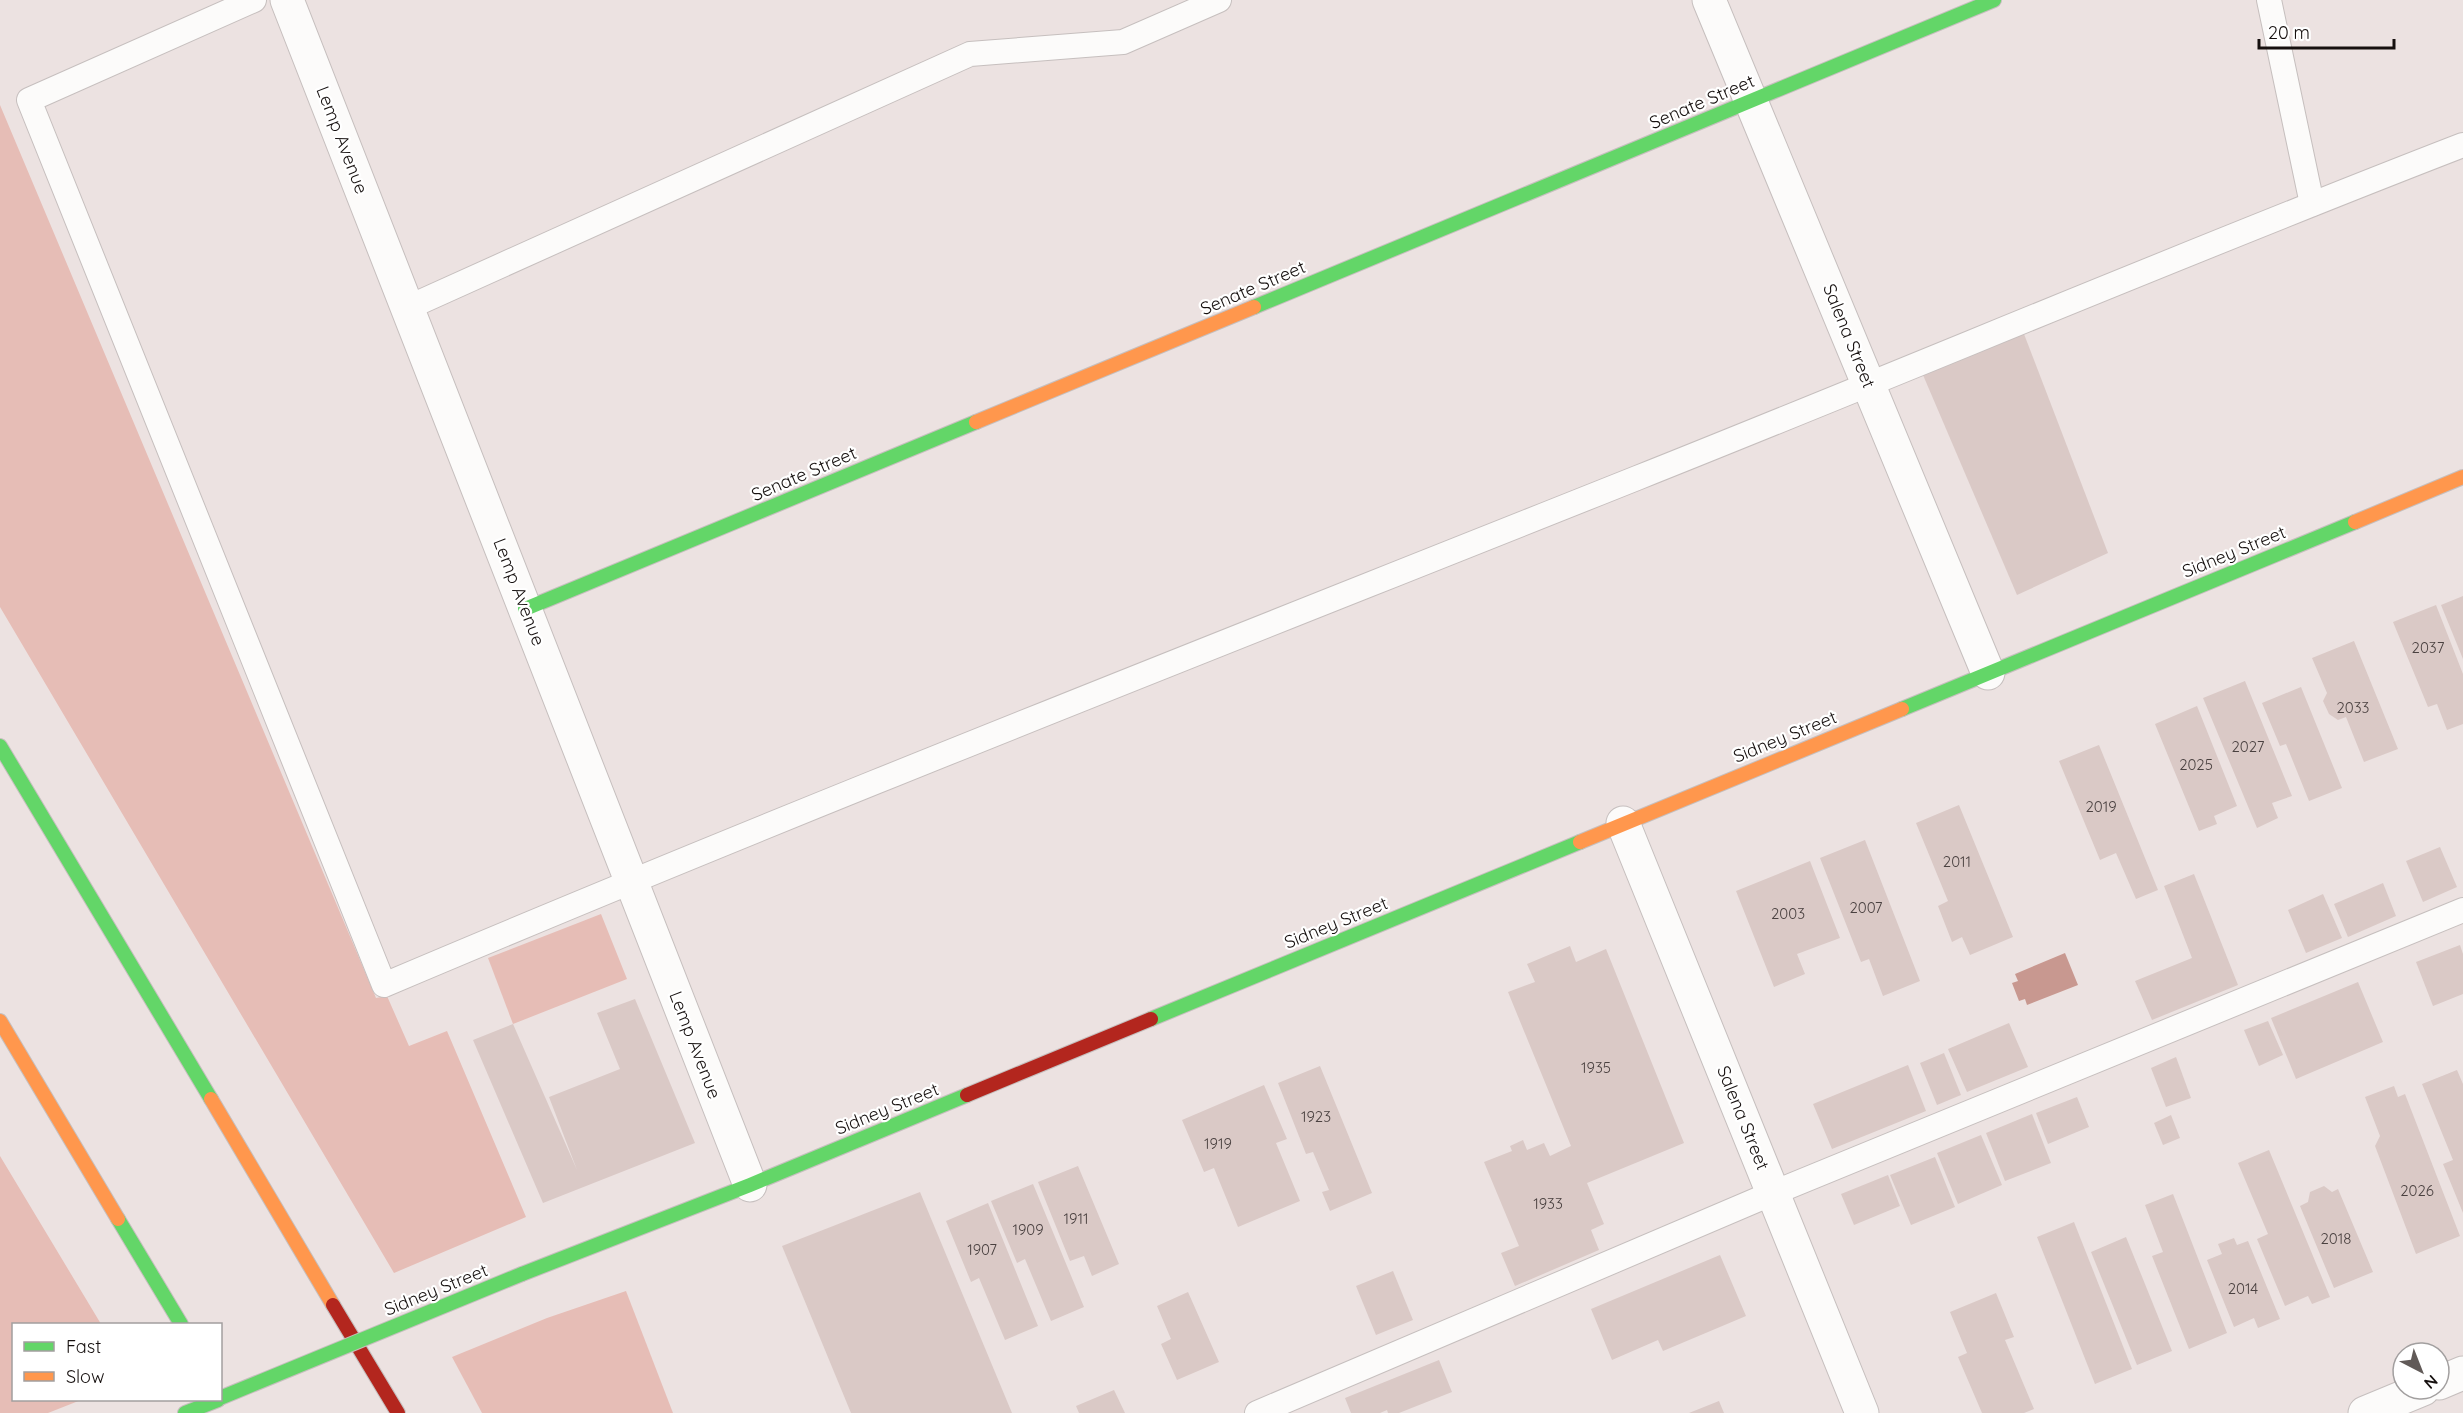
<svg xmlns="http://www.w3.org/2000/svg" width="2463" height="1413" viewBox="0 0 2463 1413" font-family="Quicksand,sans-serif">
<style>
.green{fill:#e6bdb6}
.water{fill:#c89890}
.building{fill:#dac9c6}
.lines{fill:none;stroke-linecap:round;stroke-linejoin:round}
.lane-casing{stroke:#c6bfbe;stroke-width:26}
.street-casing{stroke:#c6bfbe;stroke-width:35}
.fast-casing{stroke:#c6bfbe;stroke-width:16}
.slow-casing{stroke:#c6bfbe;stroke-width:16}
.jam-casing{stroke:#c6bfbe;stroke-width:16}
.lane{stroke:#fcfbfa;stroke-width:24}
.street{stroke:#fcfbfa;stroke-width:33}
.fast{stroke:#63d668;stroke-width:14}
.slow{stroke:#ff974d;stroke-width:14}
.jam{stroke:#b3261e;stroke-width:14}
.fast-bridge-casing{stroke:#c6bfbe;stroke-width:16;stroke-linecap:butt}
.fast-bridge{stroke:#63d668;stroke-width:14}
.labels{text-anchor:middle;stroke-width:4.5;stroke-linejoin:round;paint-order:stroke}
.number-label{font-size:15px;fill:#4a4140}
.street-label{font-size:18px;fill:#16100f;stroke:#fff}
</style>
<rect width="100%" height="100%" fill="#ece2e1"/>
<!-- green -->
<g class="green">
<path d="M0,105L376,998L387,996L409,1046L447,1031L526,1217L394,1273L0,607Z"/>
<path d="M601,914L627,979L513,1024L488,958Z"/>
<path d="M0,1156L101,1324H14V1400H81L48,1413H0Z"/>
<path d="M626,1291L673,1413H482L452,1357L547,1318Z"/>
</g>
<!-- water -->
<path class="water" d="M2065,953L2078,985L2027,1005L2025,999L2019,1001L2012,983L2018,981L2015,974Z"/>
<!-- building -->
<g class="building">
<path d="M2024,334L2108,553L2017,595L1923,375Z"/>
<path d="M2463,596V659L2441,605Z"/>
<path d="M2436,605L2463,674V724L2447,730L2437,704L2428,707L2393,622Z"/>
<path d="M2354,641L2398,749L2364,762L2346,717L2338,720L2329,714L2323,701L2327,693L2312,658Z"/>
<path d="M2245,681L2292,796L2272,803L2278,818L2257,828L2203,698Z"/>
<path d="M2301,687L2342,788L2309,801L2286,744L2280,746L2262,703Z"/>
<path d="M2197,706L2237,806L2214,816L2217,824L2199,831L2155,724Z"/>
<path d="M2099,745L2158,890L2136,899L2116,853L2100,860L2059,761Z"/>
<path d="M1959,805L2013,937L1970,955L1962,937L1952,942L1938,906L1948,901L1916,823Z"/>
<path d="M1865,840L1920,981L1883,996L1869,959L1861,962L1820,858Z"/>
<path d="M2440,847L2457,887L2423,902L2406,861Z"/>
<path d="M1810,861L1840,938L1797,954L1805,974L1774,987L1736,891Z"/>
<path d="M2194,874L2238,985L2152,1020L2135,981L2192,958L2164,886Z"/>
<path d="M2383,883L2396,916L2348,937L2334,904Z"/>
<path d="M2323,894L2342,938L2306,953L2288,910Z"/>
<path d="M2460,945L2463,954V994L2433,1006L2416,962Z"/>
<path d="M1570,946L1576,962L1606,949L1684,1143L1587,1183L1604,1224L1591,1230L1599,1250L1515,1286L1501,1253L1519,1246L1484,1162L1512,1151L1510,1146L1523,1140L1527,1150L1544,1143L1550,1156L1571,1146L1508,992L1535,982L1527,964Z"/>
<path d="M2358,982L2383,1042L2296,1079L2271,1018Z"/>
<path d="M635,999L695,1143L543,1203L473,1040L513,1024L577,1170L549,1097L620,1069L597,1013Z"/>
<path d="M2268,1021L2283,1055L2259,1066L2244,1030Z"/>
<path d="M2009,1023L2028,1067L1967,1092L1948,1049Z"/>
<path d="M1944,1053L1961,1095L1937,1105L1920,1063Z"/>
<path d="M2176,1057L2191,1098L2166,1107L2151,1068Z"/>
<path d="M1908,1065L1926,1111L1832,1149L1813,1104Z"/>
<path d="M1320,1066L1372,1193L1330,1211L1322,1192L1329,1190L1313,1152L1306,1154L1278,1083Z"/>
<path d="M2457,1070L2463,1084V1213L2443,1164L2453,1160L2422,1084Z"/>
<path d="M1264,1085L1287,1139L1276,1143L1300,1201L1238,1227L1214,1168L1204,1172L1182,1120Z"/>
<path d="M2394,1086L2398,1097L2405,1094L2460,1236L2416,1254L2375,1146L2380,1136L2365,1097Z"/>
<path d="M2077,1097L2089,1127L2048,1144L2036,1113Z"/>
<path d="M2032,1114L2051,1163L2005,1181L1986,1133Z"/>
<path d="M2171,1115L2180,1138L2163,1145L2154,1123Z"/>
<path d="M1981,1135L2002,1185L1958,1204L1937,1153Z"/>
<path d="M2269,1150L2330,1297L2312,1304L2308,1296L2285,1306L2257,1239L2268,1234L2238,1163Z"/>
<path d="M1935,1157L1955,1207L1911,1225L1890,1175Z"/>
<path d="M1078,1166L1119,1264L1092,1276L1084,1256L1070,1261L1038,1182Z"/>
<path d="M1888,1175L1900,1206L1854,1225L1841,1194Z"/>
<path d="M1033,1184L1084,1307L1051,1321L1025,1259L1017,1263L991,1201Z"/>
<path d="M2324,1186L2332,1192L2338,1189L2373,1272L2334,1288L2300,1206L2308,1202L2310,1192Z"/>
<path d="M920,1192L1012,1413H851L782,1246Z"/>
<path d="M2173,1194L2227,1333L2189,1349L2152,1256L2163,1252L2145,1205Z"/>
<path d="M988,1203L1038,1326L1005,1340L979,1278L971,1282L946,1221Z"/>
<path d="M2074,1222L2132,1369L2095,1384L2037,1237Z"/>
<path d="M2126,1237L2172,1351L2137,1365L2091,1252Z"/>
<path d="M2234,1238L2237,1245L2248,1241L2280,1319L2258,1328L2254,1318L2234,1327L2207,1260L2222,1254L2218,1244Z"/>
<path d="M1720,1255L1746,1316L1663,1351L1658,1340L1612,1360L1591,1309Z"/>
<path d="M1393,1271L1413,1320L1376,1335L1356,1286Z"/>
<path d="M1188,1292L1219,1362L1177,1380L1161,1344L1171,1339L1157,1306Z"/>
<path d="M1996,1293L2014,1337L2005,1340L2034,1409L2024,1413H1982L1958,1357L1967,1353L1950,1312Z"/>
<path d="M1439,1360L1452,1392L1399,1413H1388L1387,1410L1380,1413H1351L1345,1398Z"/>
<path d="M1114,1390L1125,1413H1079L1076,1406Z"/>
<path d="M1719,1401L1724,1413H1689Z"/>
</g>
<g class="lines">
<defs>
<g id="lane">
<path d="M254,0L29,100L384,985C799,809 1219,645 1637,478C1913,368 2186,252 2463,145"/>
<path d="M2269,0L2312,204"/>
<path d="M407,308L970,54L1123,42L1219,0"/>
<path d="M1257,1413L1773,1193L2463,910"/>
</g>
<g id="street">
<path d="M287,0L750,1185"/>
<path d="M1709,0L1988,673"/>
<path d="M1623,823L1862,1413"/>
<path d="M2439,1383L2463,1373"/>
<path d="M2365,1413L2423,1389"/>
</g>
<g id="fast">
<path d="M1254,307L1994,0"/>
<path d="M525,609L976,422"/>
<path d="M1902,709L2355,522"/>
<path d="M0,746L211,1099"/>
<path d="M1151,1019L1580,842"/>
<path d="M118,1219L181,1324"/>
<path d="M522,1274L750,1185L967,1095"/>
<path d="M185,1413L218,1400"/>
</g>
<g id="slow">
<path d="M976,422L1254,307"/>
<path d="M2355,522L2463,477"/>
<path d="M1580,842L1902,709"/>
<path d="M0,1021L118,1219"/>
<path d="M211,1099L333,1305"/>
</g>
<g id="jam">
<path d="M967,1095L1151,1019"/>
<path d="M333,1305L398,1413"/>
</g>
</defs>
<!-- lane casing -->
<use href="#lane" class="lane-casing"/>
<!-- street casing -->
<use href="#street" class="street-casing"/>
<!-- fast casing -->
<use href="#fast" class="fast-casing"/>
<!-- slow casing -->
<use href="#slow" class="slow-casing"/>
<!-- jam casing -->
<use href="#jam" class="jam-casing"/>
<!-- lane -->
<use href="#lane" class="lane"/>
<!-- street -->
<use href="#street" class="street"/>
<!-- fast -->
<use href="#fast" class="fast"/>
<!-- slow -->
<use href="#slow" class="slow"/>
<!-- jam -->
<use href="#jam" class="jam"/>
<defs>
<path id="fast-bridge" d="M220,1398L522,1274"/>
</defs>
<!-- fast-bridge casing -->
<use href="#fast-bridge" class="fast-bridge-casing"/>
<!-- fast-bridge -->
<use href="#fast-bridge" class="fast-bridge"/>
</g>
<g class="labels">
<!-- number labels -->
<g class="number-label">
<text x="2428" y="653">2037</text>
<text x="2353" y="713">2033</text>
<text x="2248" y="752">2027</text>
<text x="2196" y="770">2025</text>
<text x="2101" y="812">2019</text>
<text x="1957" y="867">2011</text>
<text x="1866" y="913">2007</text>
<text x="1788" y="919">2003</text>
<text x="1596" y="1073">1935</text>
<text x="1316" y="1122">1923</text>
<text x="1218" y="1149">1919</text>
<text x="2417" y="1196">2026</text>
<text x="1548" y="1209">1933</text>
<text x="1076" y="1224">1911</text>
<text x="1028" y="1235">1909</text>
<text x="2336" y="1244">2018</text>
<text x="982" y="1255">1907</text>
<text x="2243" y="1294">2014</text>
</g>
<!-- street labels -->
<g class="street-label">
<text transform="translate(1702 102) rotate(-23)" y="6">Senate Street</text>
<text transform="translate(342 140) rotate(69)" y="6">Lemp Avenue</text>
<text transform="translate(1253 288) rotate(-23)" y="6">Senate Street</text>
<text transform="translate(1849 336) rotate(68)" y="6">Salena Street</text>
<text transform="translate(804 474) rotate(-23)" y="6">Senate Street</text>
<text transform="translate(2234 552) rotate(-22)" y="6">Sidney Street</text>
<text transform="translate(519 592) rotate(69)" y="6">Lemp Avenue</text>
<text transform="translate(1785 737) rotate(-22)" y="6">Sidney Street</text>
<text transform="translate(1336 923) rotate(-22)" y="6">Sidney Street</text>
<text transform="translate(695 1045) rotate(69)" y="6">Lemp Avenue</text>
<text transform="translate(887 1109) rotate(-22)" y="6">Sidney Street</text>
<text transform="translate(1743 1118) rotate(68)" y="6">Salena Street</text>
<text transform="translate(436 1290) rotate(-22)" y="6">Sidney Street</text>
</g>
</g>
<!-- legend -->
<rect x="12" y="1323" width="210" height="78" fill="#ffffff" stroke="#a29f9f" stroke-width="1.5"/>
<rect x="24" y="1342" width="30" height="9" fill="#63d668" stroke="#a29f9f" stroke-width="1.5"/>
<text x="66" y="1353" font-size="18" fill="#16100f">Fast</text>
<rect x="24" y="1372" width="30" height="9" fill="#ff974d" stroke="#a29f9f" stroke-width="1.5"/>
<text x="66" y="1383" font-size="18" fill="#16100f">Slow</text>
<!-- north arrow -->
<g transform="translate(2421 1371) rotate(138)"><circle r="28" fill="#ffffff" stroke="#a29f9f" stroke-width="1.5"/>
<path d="M0-4.5L10 22L0 15L-10 22Z" fill="#615a58"/>
<text y="-9" font-size="16" font-weight="bold" text-anchor="middle" fill="#16100f">N</text>
</g>
<!-- scale -->
<path d="M2259 39v9h135v-9" fill="none" stroke="#16100f" stroke-width="3"/>
<text x="2268" y="39" font-size="18" fill="#16100f" stroke="#ffffff" stroke-width="4.5" paint-order="stroke">20 m</text>
</svg>
